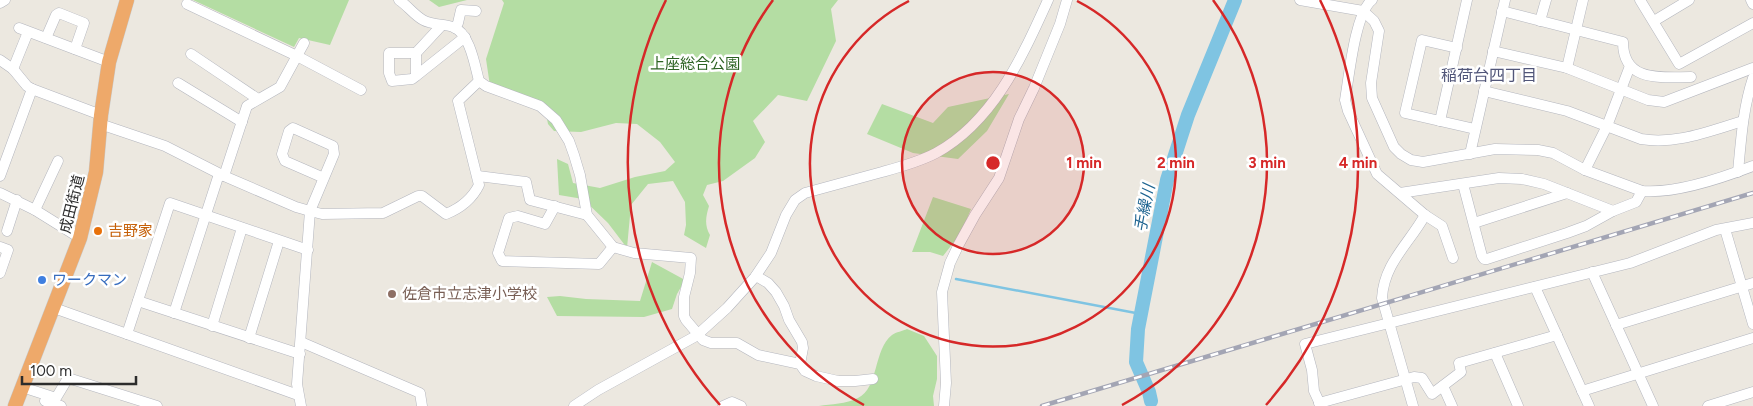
<svg xmlns="http://www.w3.org/2000/svg" width="1753" height="406" viewBox="0 0 1753 406" font-family="Figtree,'Noto Sans JP',sans-serif">
<style>
.green{fill:#b4dda3}
.lines{fill:none;stroke-linecap:round;stroke-linejoin:round}
.stream{stroke:#7fc4e2;stroke-width:2.5}
.river{stroke:#7fc4e2;stroke-width:14}
.minor-casing{stroke:#b4b6be;stroke-width:11}
.highway-casing{stroke:#c8c8c8;stroke-width:15}
.minor{stroke:#fff;stroke-width:10}
.highway{stroke:#eea96a;stroke-width:14}
.rail-casing{stroke:#a3a5b4;stroke-width:4.5}
.rail{stroke:#fff;stroke-width:2.5;stroke-dasharray:8;stroke-linecap:butt}
.ring{fill:none;stroke:#d62828;stroke-width:2.5}
.food-dot{fill:#e8710a;stroke:#fff;stroke-width:2}
.shop-dot{fill:#3f7fe0;stroke:#fff;stroke-width:2}
.education-dot{fill:#8d6e63;stroke:#fff;stroke-width:2}
.labels{text-anchor:middle;stroke-width:5;stroke-linejoin:round;paint-order:stroke}
.park-label{font-size:15px;fill:#2d6323;stroke:#fff}
.street-label{font-size:15px;fill:#2c2c2c;stroke:#fff}
.food-label{font-size:15px;fill:#c56008;stroke:#fff;text-anchor:start}
.shop-label{font-size:15px;fill:#366cbe;stroke:#fff;text-anchor:start}
.education-label{font-size:15px;fill:#785e54;stroke:#fff;text-anchor:start}
.neighbourhood-label{font-size:16px;fill:#515679;stroke:#fff}
.water-label{font-size:16px;font-style:italic;fill:#1c6390;stroke:#fff}
.centre{fill:#d62828;stroke:#fff;stroke-width:2.5}
.ring-label{font-size:15px;text-anchor:middle;font-weight:bold;fill:#d62828;stroke:#fff;stroke-width:5;stroke-linejoin:round;paint-order:stroke}
</style>
<rect width="100%" height="100%" fill="#ece8e0"/>
<!-- green -->
<g class="green">
<path d="M193,0H349L330,45L299,38L294,47Z"/>
<path d="M429,0H467L439,7Z"/>
<path d="M502,0H838L831,9L836,41L807,101L778,95L753,121L765,142L755,158L723,181L707,185L703,195L709,206C706,216 704,225 710,235L706,248L684,235L686,225L685,202L673,181L648,184L631,205L627,248L608,223L583,199L559,195L557,159L568,164L573,183L600,188L635,177L665,171L675,162L660,142L637,124L616,123L581,132L554,131L548,124L545,109L490,86L486,59L504,3Z"/>
<path d="M1009,94L987,131L958,159L913,153L867,134L882,104L933,123L948,107Z"/>
<path d="M933,197L971,209L961,233L943,256L930,252H912Z"/>
<path d="M652,262L685,280L677,294L672,309L644,317L557,316L547,297L560,296L586,299L640,301Z"/>
<path d="M907,329L924,336L937,356V379L933,396L934,406H819C831,404 846,404 858,398C879,388 873,350 892,335C896,332 903,331 907,329Z"/>
</g>
<g class="lines">
<!-- stream -->
<path class="stream" d="M956,279L1141,314"/>
<!-- river -->
<path class="river" d="M1151,401L1149,392L1136,362L1138,329L1167,180L1188,115L1235,0"/>
<defs>
<g id="minor">
<path d="M399,0C408,6 414,15 423,20C432,25 444,24 453,27C470,33 475,66 479,81L486,86L540,106L556,120L569,141L574,155L580,175L587,215L613,247L634,253L691,258L690,273L684,297V316L686,320L703,340L711,343H737L758,355L800,364L805,371L816,376L838,381H855L873,379"/>
<path d="M1300,0L1363,11L1374,21L1379,31L1371,83L1372,98L1394,147L1401,154L1411,160L1423,162L1495,149L1538,150L1553,153L1585,170L1642,191C1675,194 1722,178 1753,166"/>
<path d="M1372,0C1355,13 1349,77 1345,100L1348,111L1377,174L1425,215L1442,226L1453,258"/>
<path d="M1640,0L1679,64L1753,23"/>
<path d="M1751,0L1753,4"/>
<path d="M0,3L5,0"/>
<path d="M187,4L297,56L361,90"/>
<path d="M1502,11L1623,42C1623,83 1662,77 1691,77"/>
<path d="M1540,21L1546,0"/>
<path d="M1654,21L1689,0"/>
<path d="M19,28L109,62"/>
<path d="M455,28L458,23L461,10L476,11"/>
<path d="M46,38L56,15L59,13L84,23L75,49"/>
<path d="M1457,48L1422,40L1405,113L1475,129"/>
<path d="M1493,51L1567,68L1648,100L1664,102L1753,68"/>
<path d="M416,53L441,26"/>
<path d="M191,54L258,99"/>
<path d="M0,60L13,69L27,86L32,89L101,115"/>
<path d="M1567,68L1583,0"/>
<path d="M13,69L28,32"/>
<path d="M416,76V53H389V73L392,81L412,79L416,76L465,37"/>
<path d="M178,83L242,122"/>
<path d="M1484,91L1567,111L1641,139C1676,145 1709,131 1743,121"/>
<path d="M1440,121L1467,0"/>
<path d="M100,124L165,146L224,176L296,207L310,211L322,214L383,213L418,196H422L446,214C461,208 472,199 479,185L458,101L479,81"/>
<path d="M1470,154L1505,0"/>
<path d="M1585,170L1607,126L1630,66"/>
<path d="M1738,172C1741,140 1743,108 1753,78"/>
<path d="M0,176L32,89"/>
<path d="M224,176L247,106L280,87L304,43"/>
<path d="M478,176L526,182L530,200L587,215"/>
<path d="M1463,184L1482,256L1484,259H1487L1567,233L1586,226L1613,211L1636,202L1642,191"/>
<path d="M0,193L35,210L80,238"/>
<path d="M1400,193L1499,178L1522,179L1544,184L1613,211"/>
<path d="M555,206L545,224L518,216L509,218L498,253L502,261L599,264L613,247"/>
<path d="M35,210L58,161"/>
<path d="M1474,223L1567,193"/>
<path d="M1725,229L1753,324"/>
<path d="M7,231L17,200"/>
<path d="M0,247L8,250L0,273"/>
<path d="M1592,272L1653,406"/>
<path d="M756,276L768,283L776,292L784,306L789,320L802,342L803,348L800,364"/>
<path d="M1535,287L1589,406"/>
<path d="M138,301L300,354"/>
<path d="M54,308L298,395"/>
<path d="M174,313L219,174"/>
<path d="M1616,325L1753,283"/>
<path d="M212,326L242,228"/>
<path d="M127,334L170,203L308,250"/>
<path d="M249,338L279,241"/>
<path d="M301,342L420,393L422,406"/>
<path d="M1495,353L1518,406"/>
<path d="M1443,386L1452,406"/>
<path d="M22,387L56,398L68,378L157,406"/>
<path d="M1582,391L1753,338"/>
<path d="M45,401L61,406"/>
<path d="M1319,403L1414,377L1422,378L1432,394L1461,372L1459,363L1557,335"/>
<path d="M301,406L297,384L310,211L334,154L333,146L293,128L289,131L282,154L285,161L324,178"/>
<path d="M574,406L598,390L696,336L727,308L755,277L771,253L786,215L795,200L805,193C831,186 857,179 882,172C900,167 919,162 936,153C994,121 1022,57 1048,0"/>
<path d="M723,406L732,402L741,406"/>
<path d="M944,406L946,383L942,292L950,263L959,244L975,215L999,178L1019,119L1034,88L1060,24L1067,0"/>
<path d="M1321,406L1314,391L1312,370L1305,344L1630,263L1716,230L1753,223"/>
<path d="M1413,406L1382,298C1384,263 1409,244 1425,215"/>
<path d="M1708,406L1753,392"/>
</g>
<path id="highway" d="M15,406L80,238L96,172L101,115L109,62L127,0"/>
</defs>
<!-- minor casing -->
<use href="#minor" class="minor-casing"/>
<!-- highway casing -->
<use href="#highway" class="highway-casing"/>
<!-- minor -->
<use href="#minor" class="minor"/>
<!-- highway -->
<use href="#highway" class="highway"/>
<defs>
<path id="rail" d="M1042,406L1753,193"/>
</defs>
<!-- rail casing -->
<use href="#rail" class="rail-casing"/>
<!-- rail -->
<use href="#rail" class="rail"/>
</g>
<!-- distance rings -->
<circle cx="993" cy="163" r="91" fill="#d62828" fill-opacity=".12"/>
<g class="ring">
<circle cx="993" cy="163" r="91"/>
<path d="M1077 1A183 183 0 1 1 909 1"/>
<path d="M864 405A274 274 0 0 1 773 0M1213 0A274 274 0 0 1 1122 405"/>
<path d="M720 405A365 365 0 0 1 666 0M1320 0A365 365 0 0 1 1266 405"/>
</g>
<!-- markers -->
<circle class="food-dot" cx="98" cy="231" r="5"/>
<circle class="shop-dot" cx="42" cy="280" r="5"/>
<circle class="education-dot" cx="392" cy="294" r="5"/>
<g class="labels">
<!-- park labels -->
<g class="park-label">
<text x="695" y="69">上座総合公園</text>
</g>
<!-- street labels -->
<g class="street-label">
<text transform="translate(72 204) rotate(-76)" y="5">成田街道</text>
</g>
<!-- food labels -->
<g class="food-label">
<text x="108" y="236">吉野家</text>
</g>
<!-- shop labels -->
<g class="shop-label">
<text x="52" y="285">ワークマン</text>
</g>
<!-- education labels -->
<g class="education-label">
<text x="402" y="299">佐倉市立志津小学校</text>
</g>
<!-- neighbourhood labels -->
<g class="neighbourhood-label">
<text x="1489" y="81">稲荷台四丁目</text>
</g>
<!-- water labels -->
<g class="water-label">
<text transform="translate(1144 208) rotate(-79)" y="6">手繰川</text>
</g>
</g>
<circle cx="993" cy="163" r="8" class="centre"/>
<g class="ring-label">
<text x="1084" y="168">1 min</text>
<text x="1176" y="168">2 min</text>
<text x="1267" y="168">3 min</text>
<text x="1358" y="168">4 min</text>
</g>
<!-- scale -->
<path d="M22 376v8h114v-8" fill="none" stroke="#2c2c2c" stroke-width="2.5"/>
<text x="30" y="376" font-size="15" fill="#2c2c2c" stroke="#ffffff" stroke-width="4" paint-order="stroke">100 m</text>
</svg>
